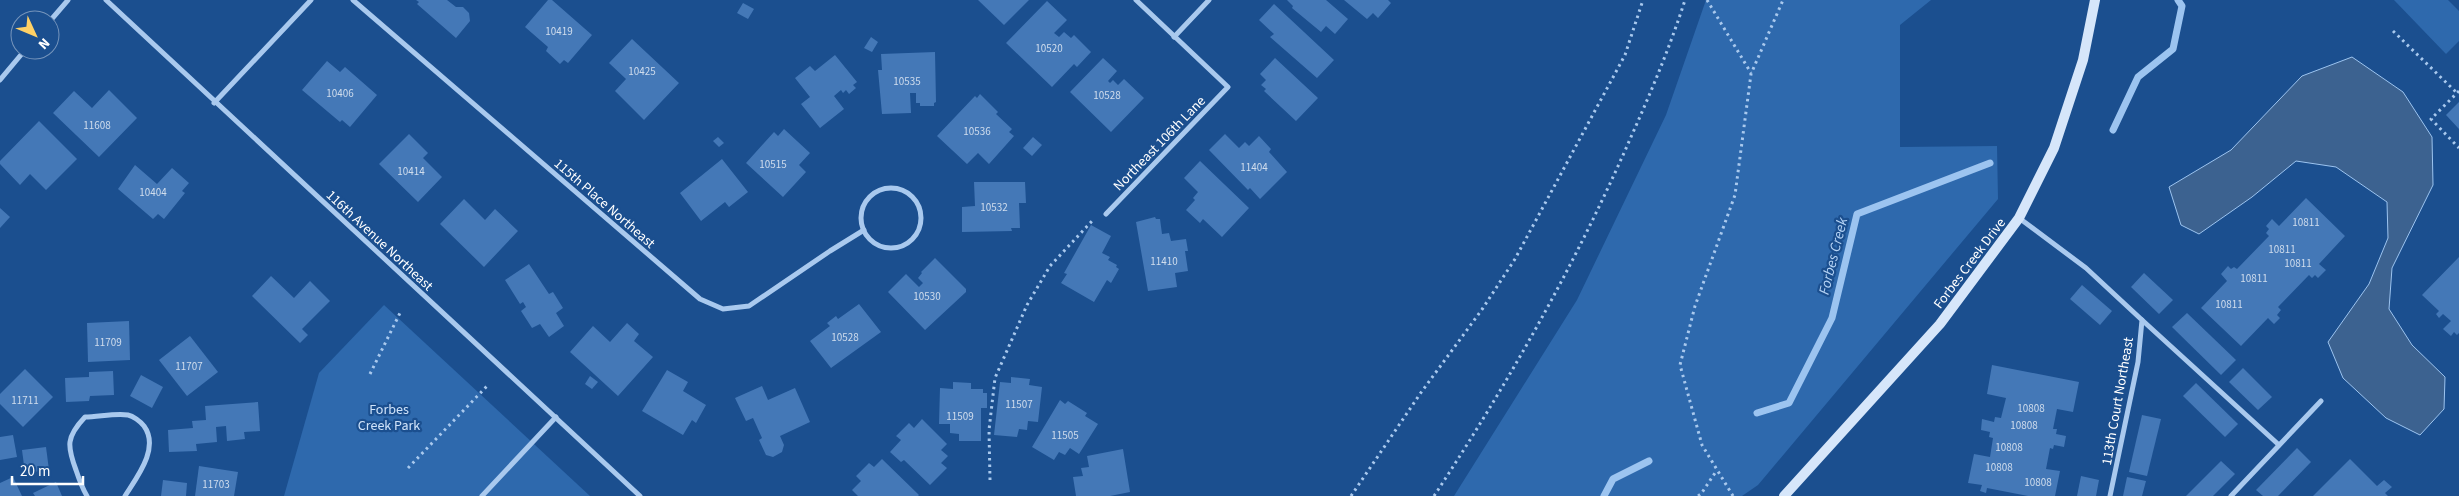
<svg xmlns="http://www.w3.org/2000/svg" width="2459" height="496" viewBox="0 0 2459 496" font-family="'Source Sans 3',sans-serif">
<style>
.green{fill:#2e69ad}
.water{fill:#3c6290;stroke:#9cc4f0}
.lines{fill:none;stroke-linecap:round;stroke-linejoin:round}
.stream{stroke:#9cc4f0;stroke-width:7}
.building{fill:#4478b7}
.path{stroke:#a9c9ee;stroke-width:3;stroke-dasharray:2.5 4;stroke-linecap:butt}
.street{stroke:#a9c9ee;stroke-width:5}
.secondary{stroke:#d6e6fa;stroke-width:10}
.labels{text-anchor:middle;stroke-width:4.5;stroke-linejoin:round;paint-order:stroke}
.number-label{font-size:11px;fill:#d0dded}
.street-label{font-size:14px;fill:#fff;stroke:#1b4f8f}
.park-label{font-size:14px;fill:#cfe3fa;stroke:#1b4f8f}
.water-label{font-size:15px;font-style:italic;fill:#b5d3f5;stroke:#1b4f8f}
</style>
<rect width="100%" height="100%" fill="#1b4f8f"/>
<!-- green -->
<g class="green">
<path d="M1706,0H1931L1900,25V147L1997,146L1998,199L1758,485L1742,496H1454L1577,300L1666,115Z"/>
<path d="M2394,0H2448L2459,11V41L2446,54Z"/>
<path d="M384,305L590,496H284L319,373Z"/>
</g>
<!-- water -->
<path class="water" d="M2352,57L2403,92L2432,137L2433,185L2392,268L2389,309L2412,345L2445,377L2444,409L2420,435L2386,418L2343,378L2328,342L2369,284L2388,238L2387,202L2336,167L2296,161L2252,197L2199,234L2181,225L2169,187L2231,150L2302,76Z"/>
<g class="lines">
<!-- stream -->
<g class="stream">
<path d="M2113,130L2138,77L2173,49L2182,6L2178,0"/>
<path d="M1757,413L1789,403L1832,318L1857,214L1990,163"/>
<path d="M1604,496L1613,479L1649,461"/>
</g>
</g>
<!-- building -->
<g class="building">
<path d="M416,0H447L456,7H463L469,13L470,21L456,38L417,4L419,2Z"/>
<path d="M548,0H552L592,35L568,63L564,60L560,64L546,51L548,47L525,27Z"/>
<path d="M978,0H1029L1004,25Z"/>
<path d="M1287,0H1326L1348,19L1335,34L1326,26L1321,32L1292,8L1293,6Z"/>
<path d="M1344,0H1388L1391,3L1378,18L1373,13L1367,19Z"/>
<path d="M1047,1L1067,20L1054,33L1059,37L1064,32L1071,38L1074,35L1091,52L1077,67L1074,64L1052,87L1006,43Z"/>
<path d="M743,3L754,9L748,19L737,13Z"/>
<path d="M1274,4L1334,60L1317,78L1270,37L1274,34L1259,20Z"/>
<path d="M871,37L878,42L872,52L864,48Z"/>
<path d="M632,39L679,83L644,120L615,91L626,79L609,63Z"/>
<path d="M935,52L936,102L934,103V106H920V103H916V93H910L911,113L882,114L878,70H882L881,54Z"/>
<path d="M835,55L857,82L853,85L856,88L849,94L846,90L843,93L841,90L834,96L844,109L820,128L801,104L810,97L795,78L810,66L815,71Z"/>
<path d="M1103,58L1117,71L1108,81L1110,83L1113,80L1118,85L1124,79L1144,98L1111,132L1070,92Z"/>
<path d="M1275,58L1318,98L1296,121L1264,91L1266,89L1261,85L1266,80L1260,74Z"/>
<path d="M327,61L340,72L345,67L377,95L350,127L342,120L340,122L302,90Z"/>
<path d="M109,90L137,118L99,157L53,113L74,91L92,108Z"/>
<path d="M980,94L998,112L996,114L1012,129L1009,132L1014,136L989,164L978,153L967,164L937,136L975,96L977,98Z"/>
<path d="M2459,102V129L2446,115Z"/>
<path d="M39,121L77,159L46,190L30,174L20,185L0,164V161Z"/>
<path d="M784,129L810,153L799,165L806,172L783,197L746,163L774,132L778,136Z"/>
<path d="M409,134L428,153L423,158L442,177L418,202L379,164Z"/>
<path d="M1225,134L1239,148L1245,142L1249,146L1259,136L1271,149L1269,152L1287,172L1260,199L1250,188L1248,190L1209,150Z"/>
<path d="M718,137L724,143L719,147L713,141Z"/>
<path d="M1033,137L1042,145L1032,156L1023,148Z"/>
<path d="M722,159L748,192L729,207L725,202L701,221L680,193Z"/>
<path d="M1200,161L1249,208L1222,237L1203,219L1200,223L1186,210L1195,200L1193,198L1198,192L1184,178Z"/>
<path d="M135,165L157,184L172,168L189,183L182,191L185,193L164,219L158,214L153,219L118,189Z"/>
<path d="M974,182H1025L1026,203H1019L1020,228H1011L1012,231L962,232V207L975,206Z"/>
<path d="M2306,198L2345,236L2319,264L2326,270L2318,278L2315,275L2312,278L2309,275L2278,307L2281,310L2277,315L2280,318L2274,324L2268,318L2241,346L2201,308L2227,281L2221,274L2228,266L2231,269L2234,267L2237,269L2269,236L2266,233L2269,229L2266,226L2272,219L2279,226Z"/>
<path d="M464,199L485,220L495,209L518,231L484,267L440,224Z"/>
<path d="M0,208L10,217L0,228Z"/>
<path d="M1155,217L1156,219H1160L1162,234L1169,233L1171,241L1186,239L1188,251H1185L1188,271L1175,273L1177,287L1148,291L1136,222Z"/>
<path d="M1091,225L1111,236L1102,253L1110,257L1108,260L1117,265L1116,267L1119,269L1111,283L1107,280L1094,302L1061,283L1067,274L1064,273Z"/>
<path d="M2459,257V333L2457,335L2454,332L2451,336L2443,329L2451,321L2443,314L2439,318L2436,314L2439,311L2422,295Z"/>
<path d="M935,258L966,289V292L925,330L888,292L906,274L919,287L923,283L918,278L922,273L921,272Z"/>
<path d="M529,264L549,294L553,292L563,308L556,313L564,326L549,337L540,324L532,328L521,311L526,307L523,302L520,304L505,280Z"/>
<path d="M2144,273L2173,300L2159,314L2131,287Z"/>
<path d="M271,276L294,298L310,281L330,301L302,329L308,335L300,343L252,296Z"/>
<path d="M2082,285L2112,311L2100,325L2070,299Z"/>
<path d="M859,304L881,332L831,368L810,341L830,326L827,323L836,316L838,319Z"/>
<path d="M2187,313L2236,360L2221,375L2172,327Z"/>
<path d="M129,321L130,360L88,362L87,323Z"/>
<path d="M627,323L639,334L634,341L653,357L618,396L570,352L593,326L610,342Z"/>
<path d="M190,336L218,372L187,396L159,360Z"/>
<path d="M1992,365L2079,382L2073,412L2057,409L2053,429H2057L2056,434L2066,436L2064,447L2054,445L2053,449L2050,448L2046,469L2060,471L2055,496H2028L1987,488L1986,493L1980,491L1982,485L1968,483L1974,454L1990,457L1993,438L1989,437L1990,432L1981,430L1982,419L1994,422L1995,417L2001,418L2006,398L1987,394Z"/>
<path d="M2243,368L2272,397L2258,410L2229,382Z"/>
<path d="M25,369L53,397L23,427L0,404V394Z"/>
<path d="M667,370L688,382L683,391L706,405L696,423L692,420L683,435L642,411Z"/>
<path d="M113,371L114,395L90,396L89,401L66,402L65,378L89,377V372Z"/>
<path d="M141,375L163,387L152,408L130,396Z"/>
<path d="M590,376L598,382L592,389L585,384Z"/>
<path d="M1011,377L1030,379L1029,385L1042,387L1038,422L1028,421L1027,430L1019,429L1017,437L994,435L1000,382L1011,383Z"/>
<path d="M953,382L971,383V389H983V393H987V408H981V441H959V434L950,433V424H939L940,388L953,389Z"/>
<path d="M2196,383L2238,424L2225,437L2183,396Z"/>
<path d="M762,386L768,400L795,388L810,422L780,436L784,445L782,452L773,457L766,455L759,440L762,438L753,418L746,421L735,398Z"/>
<path d="M1060,400L1065,404L1068,401L1087,413L1085,416L1098,424L1079,454L1070,448L1065,455L1059,452L1054,460L1032,447Z"/>
<path d="M258,402L260,431L244,432L245,439L227,441L226,426L216,427L217,442L196,444L197,451L169,452L168,430L193,428L192,421L206,420L205,406Z"/>
<path d="M2142,415L2161,419L2147,476L2129,472Z"/>
<path d="M922,419L947,444L941,450L948,456L941,463L947,468L930,485L904,460L901,462L890,452L901,440L896,436L909,423L914,428Z"/>
<path d="M13,435L17,457L0,460V437Z"/>
<path d="M46,447L49,470L25,473L22,450Z"/>
<path d="M2297,448L2311,462L2278,496H2263L2256,490Z"/>
<path d="M1123,449L1130,492L1110,496H1076L1073,477L1083,476L1081,468L1089,467L1087,456Z"/>
<path d="M882,459L919,495L918,496H858L852,490L861,481L856,476L869,463L874,467Z"/>
<path d="M2350,459L2377,486L2384,480L2392,487L2385,493L2388,496H2313Z"/>
<path d="M2221,461L2235,474L2213,496H2186Z"/>
<path d="M199,466L238,472L234,496H195Z"/>
<path d="M2081,476L2099,480L2096,496H2077Z"/>
<path d="M13,477L22,496H0V483Z"/>
<path d="M2127,477L2146,481L2142,496H2123Z"/>
<path d="M163,480L187,483L186,496H161Z"/>
<path d="M56,482L62,496H35L33,493Z"/>
</g>
<g class="lines">
<!-- path -->
<g class="path">
<path d="M1707,0L1751,73"/>
<path d="M2393,31L2457,93"/>
<path d="M2459,91L2431,119L2459,148"/>
<path d="M370,374L400,313"/>
<path d="M408,468L489,384"/>
<path d="M990,480L989,430L995,378L1027,305L1050,266L1093,220"/>
<path d="M1351,496L1420,394L1483,308L1515,259L1625,55L1643,0"/>
<path d="M1434,496C1509,382 1576,263 1631,137C1651,92 1670,47 1685,0"/>
<path d="M1698,496L1701,494L1717,470"/>
<path d="M1733,496L1702,445L1680,365L1695,306L1735,195L1751,74L1783,0"/>
</g>
<!-- street -->
<g class="street">
<path d="M106,0L640,496"/>
<path d="M353,0L700,299L723,309L749,306L830,251L864,230"/>
<path d="M50,21L68,0"/>
<path d="M1174,37L1209,0"/>
<path d="M0,80L25,50"/>
<path d="M214,103L311,0"/>
<circle cx="891" cy="218" r="30"/>
<path d="M1106,214L1228,87L1136,0"/>
<path d="M2019,218L2086,268L2142,320L2138,362L2110,496"/>
<path d="M2142,320L2279,445"/>
<path d="M87,496C82,488 79,479 76,470C67,446 66,437 85,417C98,417 115,413 128,415C133,416 140,421 144,426C160,448 137,477 125,496"/>
<path d="M482,496L556,417"/>
<path d="M2231,496L2321,401"/>
</g>
<!-- secondary -->
<path class="secondary" d="M1784,496L1940,324L2019,218L2054,148L2083,60L2095,0"/>
</g>
<g class="labels">
<!-- number labels -->
<g class="number-label">
<text x="559" y="35">10419</text>
<text x="1049" y="52">10520</text>
<text x="642" y="75">10425</text>
<text x="907" y="85">10535</text>
<text x="340" y="97">10406</text>
<text x="1107" y="99">10528</text>
<text x="97" y="129">11608</text>
<text x="977" y="135">10536</text>
<text x="773" y="168">10515</text>
<text x="1254" y="171">11404</text>
<text x="411" y="175">10414</text>
<text x="153" y="196">10404</text>
<text x="994" y="211">10532</text>
<text x="2306" y="226">10811</text>
<text x="2282" y="253">10811</text>
<text x="1164" y="265">11410</text>
<text x="2298" y="267">10811</text>
<text x="2254" y="282">10811</text>
<text x="927" y="300">10530</text>
<text x="2229" y="308">10811</text>
<text x="845" y="341">10528</text>
<text x="108" y="346">11709</text>
<text x="189" y="370">11707</text>
<text x="25" y="404">11711</text>
<text x="1019" y="408">11507</text>
<text x="2031" y="412">10808</text>
<text x="960" y="420">11509</text>
<text x="2024" y="429">10808</text>
<text x="1065" y="439">11505</text>
<text x="2009" y="451">10808</text>
<text x="1999" y="471">10808</text>
<text x="2038" y="486">10808</text>
<text x="216" y="488">11703</text>
</g>
<!-- street labels -->
<g class="street-label">
<text transform="translate(1159 143) rotate(-46)" y="5">Northeast 106th Lane</text>
<text transform="translate(605 203) rotate(41)" y="5">115th Place Northeast</text>
<text transform="translate(380 240) rotate(43)" y="5">116th Avenue Northeast</text>
<text transform="translate(1969 263) rotate(-53)" y="5">Forbes Creek Drive</text>
<text transform="translate(2117 401) rotate(-80)" y="5">113th Court Northeast</text>
</g>
<!-- park labels -->
<g class="park-label">
<text x="389" y="414">Forbes<tspan x="389" dy="16">Creek Park</tspan></text>
</g>
<!-- water labels -->
<g class="water-label">
<text transform="translate(1833 256) rotate(-76)" y="5">Forbes Creek</text>
</g>
</g>
<!-- north arrow -->
<g transform="translate(35 35) rotate(134)"><circle r="24" fill="#1b4f8f" stroke="#7695bc"/>
<path d="M0-4L9 19L0 12L-9 19Z" fill="#ffd166"/>
<text y="-8" font-size="14" font-weight="bold" text-anchor="middle" fill="#ffffff">N</text>
</g>
<!-- scale -->
<path d="M12 476v8h71v-8" fill="none" stroke="#ffffff" stroke-width="2.5"/>
<text x="20" y="476" font-size="15" fill="#ffffff" stroke="#1b4f8f" stroke-width="4" paint-order="stroke">20 m</text>
</svg>
